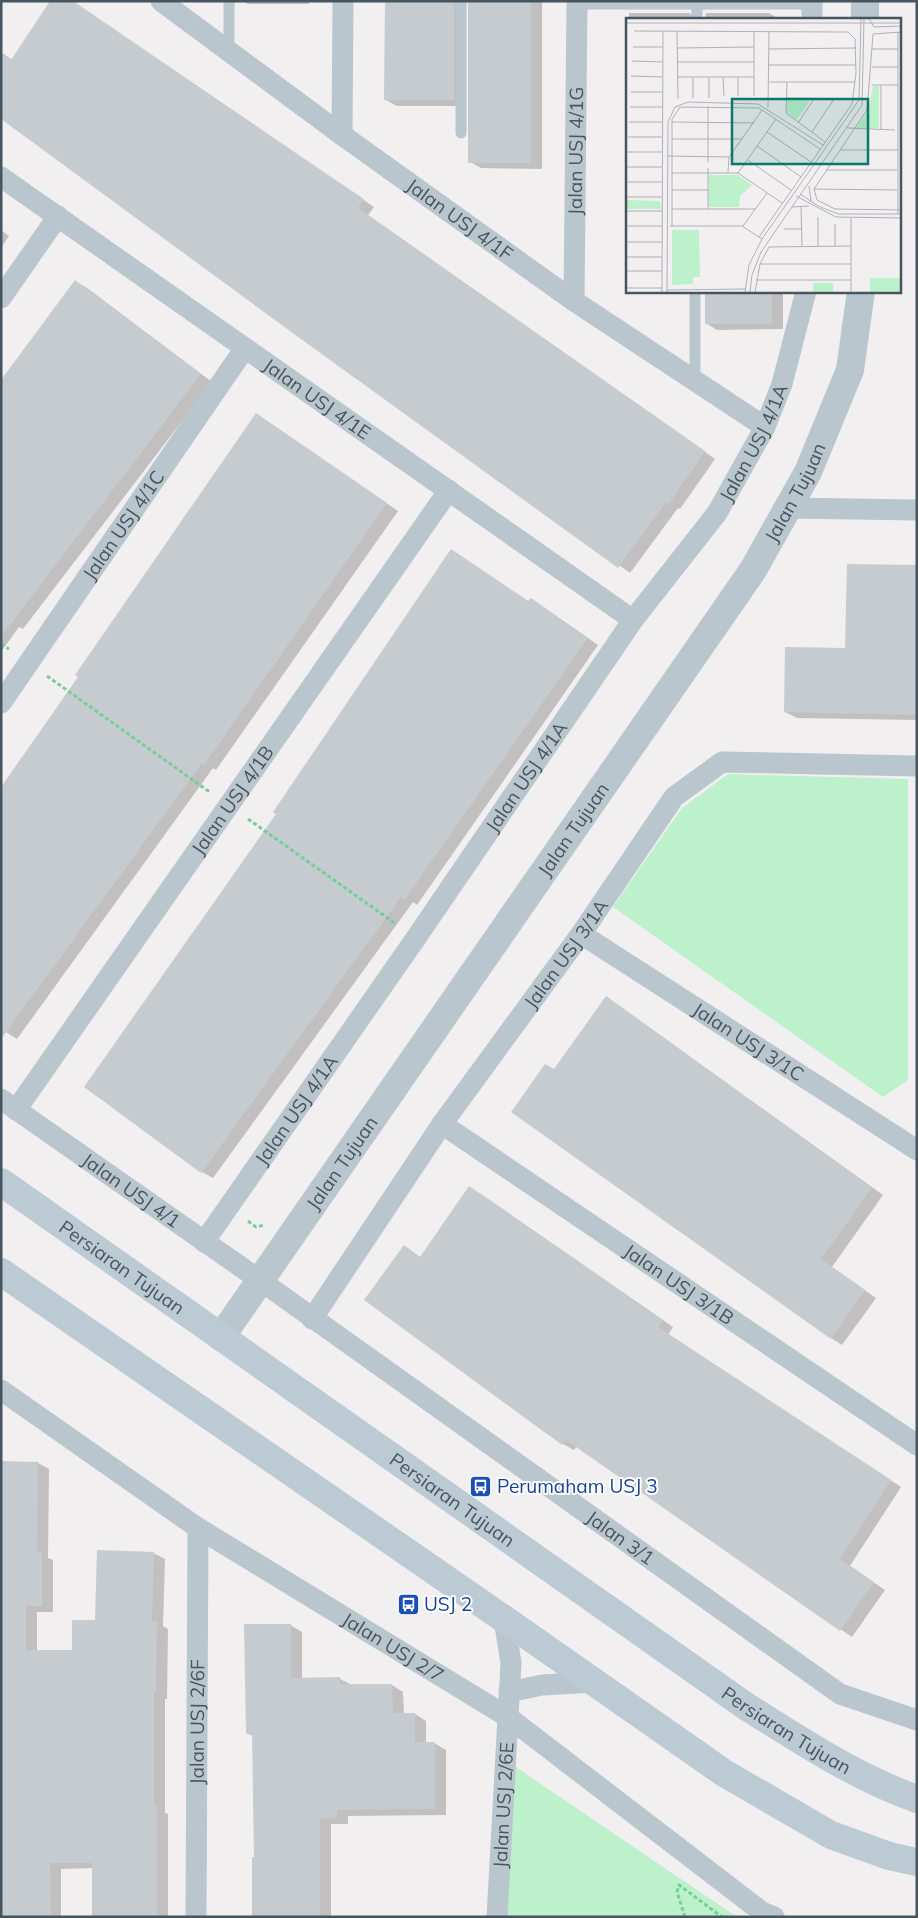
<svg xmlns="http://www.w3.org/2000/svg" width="918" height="1918" viewBox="0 0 918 1918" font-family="Mulish,sans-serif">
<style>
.green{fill:#bcf1cb}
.shadow{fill:#0003}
.building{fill:#c6cbcf}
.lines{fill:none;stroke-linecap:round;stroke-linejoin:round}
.path{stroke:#73d098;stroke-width:3;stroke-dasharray:4 2.5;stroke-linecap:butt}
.service{stroke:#bac6cd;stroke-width:11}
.minor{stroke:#bac6cd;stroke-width:21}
.tertiary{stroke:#bac6cd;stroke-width:28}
.secondary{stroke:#bccad4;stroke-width:28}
.labels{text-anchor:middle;stroke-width:4;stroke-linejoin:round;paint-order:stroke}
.street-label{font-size:19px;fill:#47555e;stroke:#fff}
.transit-label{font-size:19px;fill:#164399;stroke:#fff;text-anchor:start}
.inset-road{fill:none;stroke:#aeb1b6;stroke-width:1}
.view{fill:#0f766e;fill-opacity:0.15;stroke:#0f766e;stroke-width:2.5}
.inset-edge{fill:none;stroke:#47555e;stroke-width:2.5}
</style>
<rect width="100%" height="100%" fill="#f2eff0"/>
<!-- green -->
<g class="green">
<path d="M728,774L908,779V1080L883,1097L613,907L682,808Z"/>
<path d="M498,1755L737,1917H498Z"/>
</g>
<!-- shadow -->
<g class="shadow">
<path d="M72,1L374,207L368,215L715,459L680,509L678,508L630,573L295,333L1,118V52L12,60Z"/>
<path d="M243,1H309V4H248Z"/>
<path d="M386,1H468L464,8V106H397L386,100Z"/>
<path d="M470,1H542V169L481,168L470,162Z"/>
<path d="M629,13H689L700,19H629Z"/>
<path d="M706,13H769L779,19H705Z"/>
<path d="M627,190V268H626Z"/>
<path d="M1,230L9,236L1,248Z"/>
<path d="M76,282L87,288L212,382L23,629L19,627L1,652V382Z"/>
<path d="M706,291H783V329L717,330L706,323Z"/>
<path d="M256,414L398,511L216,770L213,768L17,1039L6,1032Z"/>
<path d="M451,550L529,602L542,606L598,645L417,905L413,902L213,1178L202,1172L278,814Z"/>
<path d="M917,566V720L797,718L785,712L847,649Z"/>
<path d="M607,997L883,1195L832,1267L876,1298L842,1345L831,1338L555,1070Z"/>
<path d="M481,1194L673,1327L668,1335L901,1487L850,1566L885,1590L852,1637L577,1446L574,1450L563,1444L366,1299L404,1247L422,1258Z"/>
<path d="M1,1463H38L49,1469L48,1558L53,1560V1612H37V1651H73L153,1553L165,1559L163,1626L168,1629L167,1699H165V1813L168,1814V1917H94L93,1868L61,1869V1917H1Z"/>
<path d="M290,1625L302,1632V1679H340L352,1685H392L403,1692L404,1714H415L426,1721V1743H434L446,1750V1815L348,1816V1824H331V1917H253L255,1858L253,1736L247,1733Z"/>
</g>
<!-- building -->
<g class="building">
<path d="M50,1H73L340,183L364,199L358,208L705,451L669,504L666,502L618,568L294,334L1,119V53L11,60Z"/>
<path d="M385,1H454V100H384Z"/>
<rect x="468" y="1" width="63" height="162"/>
<path d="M75,280L201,374L1,637V380Z"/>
<rect x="705" y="291" width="67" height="33"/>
<path d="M256,413L387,503L204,765L202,763L1,1039V787L78,677L75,675Z"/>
<path d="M451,549L528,601L531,598L588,638L405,899L401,897L201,1173L84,1087L276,814L273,812Z"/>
<path d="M847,564L917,565V715L784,712L785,647L845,648Z"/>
<path d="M606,996L872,1188L821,1259L865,1290L831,1339L511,1112L545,1064L554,1069Z"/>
<path d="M469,1186L663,1320L658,1327L891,1480L840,1559L874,1582L840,1631L566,1440L562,1445L364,1300L404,1245L420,1257Z"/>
<path d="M1,1461L38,1462L37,1553H42V1606H26V1650H72V1620H95L97,1550L154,1552L152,1621H157L156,1693H154V1806H157V1917H92V1863H50L51,1917H1Z"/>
<path d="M244,1624H291V1678L340,1677V1684H392L393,1713H415V1742H435V1809L337,1810V1818L320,1819V1917H252V1857H254L252,1733L246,1734Z"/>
</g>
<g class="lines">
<!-- path -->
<g class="path">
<path d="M1,644L9,649"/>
<path d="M47,676L211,793"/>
<path d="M248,819L396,924"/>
<path d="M248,1221L256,1227L265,1225"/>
<path d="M685,1917L677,1892L679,1885L722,1917"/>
</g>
<!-- service -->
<g class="service">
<path d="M229,1V52"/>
<path d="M461,1V133"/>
<path d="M577,4H812"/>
<path d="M697,19V1"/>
<path d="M695,380V291"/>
</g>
<!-- minor -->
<g class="minor">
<path id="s1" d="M161,1L342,135L574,301L765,427"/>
<path d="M812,19V1"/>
<path d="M342,135L343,1"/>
<path id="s2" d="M1,177L633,620"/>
<path d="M1,298L58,216"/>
<path id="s3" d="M574,301L577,1"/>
<path d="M788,508L917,510"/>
<path id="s4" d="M1,703L245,348"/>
<path id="s5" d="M581,934L917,1150"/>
<path id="s6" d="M1,1099L261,1281L840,1694L917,1720"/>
<path id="s7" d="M16,1110L449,490"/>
<path id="s8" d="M442,1124L917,1445"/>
<path id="s9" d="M204,1242L416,938L633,620L717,513L765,427L782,384L806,291"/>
<path id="s10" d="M312,1319L442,1124L581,934L674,797L722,762L917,766"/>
<path id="s11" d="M1,1390L198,1528L508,1717L762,1912L774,1917"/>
<path d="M509,1692L542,1685L595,1682"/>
<path id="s12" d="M196,1917L198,1528"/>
<path id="s13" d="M497,1917L511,1663L504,1619"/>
</g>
<!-- tertiary -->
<g class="tertiary">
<path d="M865,19V1"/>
<path id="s14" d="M221,1337L753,570L808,472L850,370L861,291"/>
</g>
<!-- secondary -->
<g class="secondary">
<path id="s15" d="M1,1182L747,1707C802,1741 855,1777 917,1799"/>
<path d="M1,1272L504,1619L724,1773L831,1835L889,1856L917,1862"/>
</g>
</g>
<!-- icons -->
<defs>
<symbol id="bus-square" viewBox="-11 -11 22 22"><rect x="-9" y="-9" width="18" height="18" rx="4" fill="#1a4fb4" stroke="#fff"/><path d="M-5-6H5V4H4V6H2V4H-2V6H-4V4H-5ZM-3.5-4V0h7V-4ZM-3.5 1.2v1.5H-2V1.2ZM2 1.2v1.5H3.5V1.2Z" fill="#fff"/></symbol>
</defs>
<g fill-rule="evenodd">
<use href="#bus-square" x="468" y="1474" width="25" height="25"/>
<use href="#bus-square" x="396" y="1592" width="25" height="25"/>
</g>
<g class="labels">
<!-- street labels -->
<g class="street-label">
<text dy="7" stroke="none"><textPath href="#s3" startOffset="150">Jalan USJ 4/1G</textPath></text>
<text dy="7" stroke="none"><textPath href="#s1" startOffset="370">Jalan USJ 4/1F</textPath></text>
<text dy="7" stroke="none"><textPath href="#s2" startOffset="386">Jalan USJ 4/1E</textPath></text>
<text dy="7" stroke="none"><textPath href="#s9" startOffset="971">Jalan USJ 4/1A</textPath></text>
<text dy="7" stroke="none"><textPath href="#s14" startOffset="1022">Jalan Tujuan</textPath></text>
<text dy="7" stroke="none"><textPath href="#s4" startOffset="216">Jalan USJ 4/1C</textPath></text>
<text dy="7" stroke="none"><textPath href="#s9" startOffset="566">Jalan USJ 4/1A</textPath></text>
<text dy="7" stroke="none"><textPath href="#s7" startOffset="378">Jalan USJ 4/1B</textPath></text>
<text dy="7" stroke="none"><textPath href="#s14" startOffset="618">Jalan Tujuan</textPath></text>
<text dy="7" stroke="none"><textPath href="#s10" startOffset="445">Jalan USJ 3/1A</textPath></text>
<text dy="7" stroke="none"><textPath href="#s5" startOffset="199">Jalan USJ 3/1C</textPath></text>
<text dy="7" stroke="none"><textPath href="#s9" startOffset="161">Jalan USJ 4/1A</textPath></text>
<text dy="7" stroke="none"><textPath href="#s14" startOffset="212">Jalan Tujuan</textPath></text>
<text dy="7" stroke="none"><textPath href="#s6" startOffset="159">Jalan USJ 4/1</textPath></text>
<text dy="7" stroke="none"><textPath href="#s15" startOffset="148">Persiaran Tujuan</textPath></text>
<text dy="7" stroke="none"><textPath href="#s8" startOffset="286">Jalan USJ 3/1B</textPath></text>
<text dy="7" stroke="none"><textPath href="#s15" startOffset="552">Persiaran Tujuan</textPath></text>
<text dy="7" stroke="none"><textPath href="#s6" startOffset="759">Jalan 3/1</textPath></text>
<text dy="7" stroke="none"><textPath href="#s11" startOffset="469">Jalan USJ 2/7</textPath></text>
<text dy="7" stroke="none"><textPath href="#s12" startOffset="195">Jalan USJ 2/6F</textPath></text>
<text dy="7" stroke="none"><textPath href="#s15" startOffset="958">Persiaran Tujuan</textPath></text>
<text dy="7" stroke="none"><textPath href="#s13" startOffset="112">Jalan USJ 2/6E</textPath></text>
</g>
<!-- transit labels -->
<g class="transit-label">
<text x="497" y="1493">Perumaham USJ 3</text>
<text x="424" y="1611">USJ 2</text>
</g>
</g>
<!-- overview -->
<g transform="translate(626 18)">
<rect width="275" height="275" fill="#f2eff0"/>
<path d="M247,68H253V110L230,111L242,93ZM161,82L184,83L170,102L161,94ZM83,157H112L126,167L114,178L113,189H83ZM0,182L34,183L35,191H0ZM46,212H73L74,259H67V266L46,267ZM244,260H275V274H244ZM187,265H207V274H187Z" fill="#bcf1cb"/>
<path class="inset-road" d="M243,1L248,9L275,8M0,5H275M8,13L222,14L229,21L230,55L226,86L133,219M51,13L52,81M128,14V78M272,14V196M275,14L247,16L241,92L188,171L191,182L209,191L275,192M7,29H37M51,30L128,29M143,31L230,30M246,31H272M6,43L37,44M51,44H128M143,47H230M246,49H272M5,58L36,59M51,59H128M67,59V80M83,59V80M97,59L98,78M112,59V78M143,64H229M161,64L160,95L199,124M246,67H272M5,74H37M160,80L228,81M4,89H37M142,90L143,14M3,104H37M46,104L128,105M172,105L188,81M221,110L269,112M255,111V67M141,114L185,144M186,114L208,81M2,119H36M46,121H116M131,128L175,159M214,132H272M2,134H36M41,138L103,139M122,142L165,172M82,144V88M1,149H36M200,152H271M102,154L103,139L136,92M46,155H112L156,185M112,155L150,101M0,164H36M183,168L185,183M188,171L271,172M46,172H82M174,176L192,188L212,196H275M170,178L210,199L275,200M0,179H36M166,189L183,188M175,189L176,229M46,191H129M82,191V150M0,193H36M192,199V228M225,200V274M0,208H36M44,208H116L136,221M46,208V101L54,89L133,90L194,131M117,208L141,175M158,211H176M0,224H36M209,229V206M0,239H36M134,246H225M0,253H36M130,262H225M0,270H36M41,272L119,271M36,274L37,13M41,274L42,104L49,89L62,84L132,86L197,127M119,274L123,247L136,221L233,82L235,1M124,274L126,257L135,234L236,87L238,1M129,274L134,246L143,229L225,228"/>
<path class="view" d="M106,81H242V146H106Z"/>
<rect width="275" height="275" class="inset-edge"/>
</g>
<!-- border -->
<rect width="918" height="1918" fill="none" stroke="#47555e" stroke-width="5"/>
</svg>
